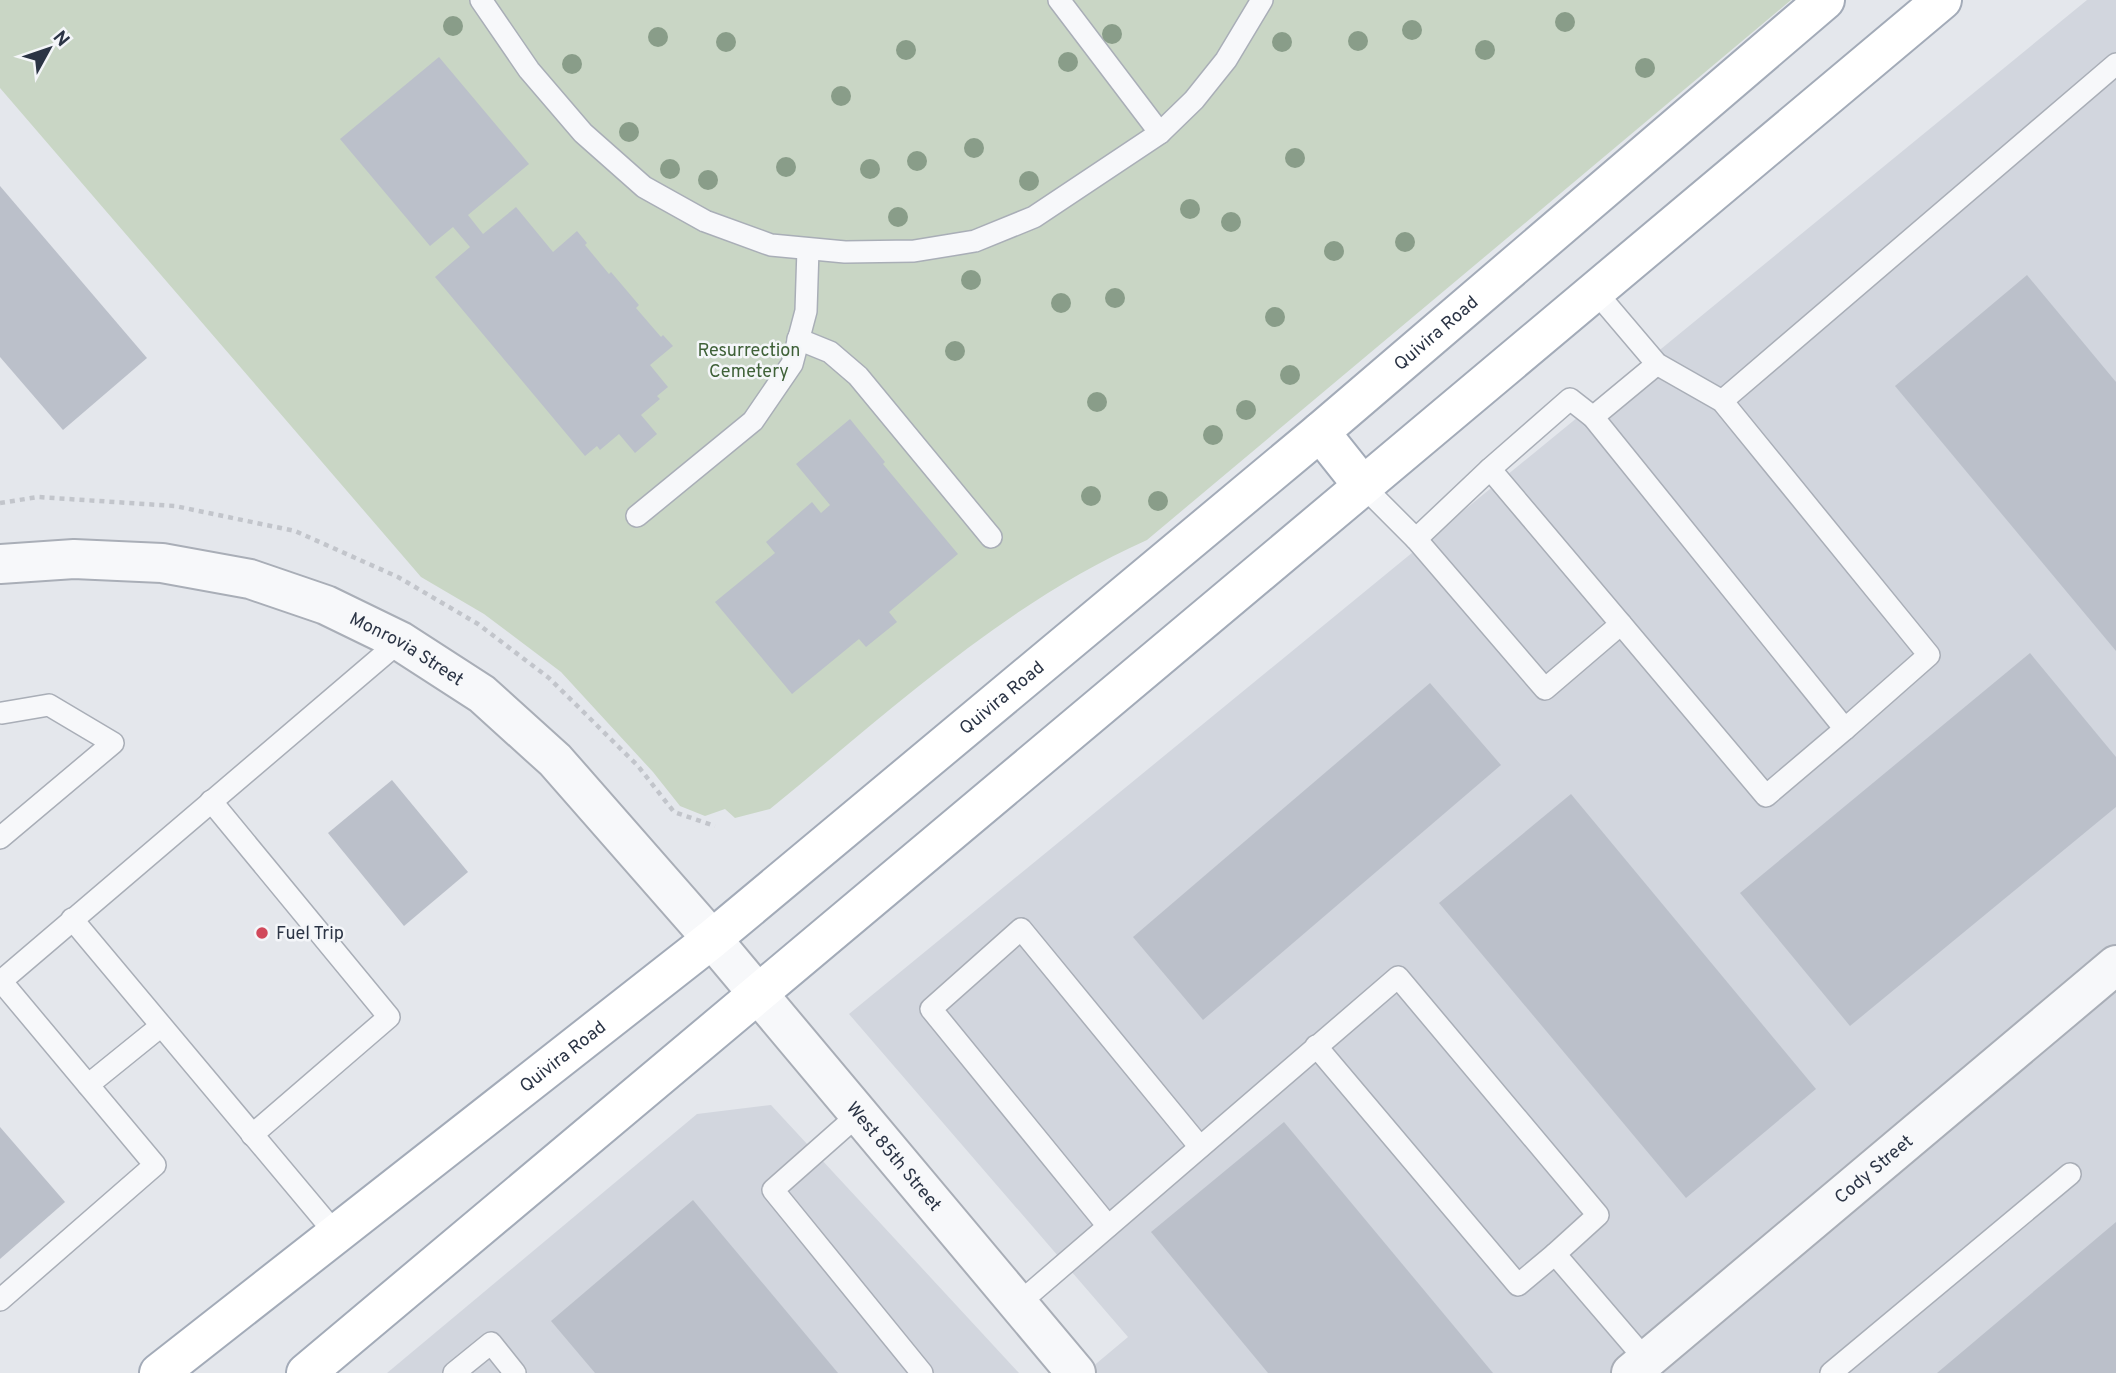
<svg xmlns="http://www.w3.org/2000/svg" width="2116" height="1373" viewBox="0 0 2116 1373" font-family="Overpass,sans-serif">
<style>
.built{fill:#d2d6de}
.green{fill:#c9d6c5}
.building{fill:#bbc0ca}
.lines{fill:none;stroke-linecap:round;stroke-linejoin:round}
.lane-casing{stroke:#a9aeb7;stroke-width:24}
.street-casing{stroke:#a9aeb7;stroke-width:42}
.primary-casing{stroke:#a3abb8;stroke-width:42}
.path{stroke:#c2c5cb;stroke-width:4.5;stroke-dasharray:5 5;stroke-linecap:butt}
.lane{stroke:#f7f8fa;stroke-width:21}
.street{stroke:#f7f8fa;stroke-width:38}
.primary{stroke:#fff;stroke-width:38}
.tree{fill:#899d89}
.poi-dot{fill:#d1495b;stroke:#f4f6f9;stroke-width:2.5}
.labels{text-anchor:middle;stroke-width:5;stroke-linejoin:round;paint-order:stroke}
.street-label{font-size:18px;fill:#2b3445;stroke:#f4f6f9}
.park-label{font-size:18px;fill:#3f6138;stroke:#f4f6f9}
.poi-label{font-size:18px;fill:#2b3445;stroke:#f4f6f9;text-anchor:start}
</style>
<rect width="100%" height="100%" fill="#e4e7ec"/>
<!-- built -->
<g class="built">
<path d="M2087,0H2116V1373H1085L1128,1337L849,1014Z"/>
<path d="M771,1105L1019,1373H387L697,1114Z"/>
</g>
<!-- green -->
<path class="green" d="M0,0H1791L1147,540C1005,603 889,712 770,809L735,818L725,809L705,816L680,806L653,772L561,672L484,614L421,577L0,88Z"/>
<!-- building -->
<g class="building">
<path d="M439,57L529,164L468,215L483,234L516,207L553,252L577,231L587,243L585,245L609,274L611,272L639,305L636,308L661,337L663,335L673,346L650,365L668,387L657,396L660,399L641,415L657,434L635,453L619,434L600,450L597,446L585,456L435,277L470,247L453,227L430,246L340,139Z"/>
<path d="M0,186L147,358L63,430L0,357Z"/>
<path d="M2027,275L2116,382V651L1895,386Z"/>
<path d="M850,419L885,462L883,464L958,554L889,612L897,622L866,647L859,639L792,694L715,602L775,553L766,542L812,502L821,513L830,505L796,464Z"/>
<path d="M2030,653L2116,757V807L1850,1026L1740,893Z"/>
<path d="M1430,683L1501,765L1203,1020L1133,937Z"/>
<path d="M392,780L468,872L404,926L328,833Z"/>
<path d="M1571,794L1816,1089L1686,1198L1439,903Z"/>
<path d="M1284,1122L1493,1373H1268L1151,1232Z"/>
<path d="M0,1127L65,1202L0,1259Z"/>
<path d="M693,1200L838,1373H595L551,1321Z"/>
<path d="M2116,1222V1373H1937Z"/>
</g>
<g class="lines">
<defs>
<g id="lane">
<path d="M481,0L529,70L583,133L644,187L705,221L771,245L845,252L914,251L975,241L1034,217L1160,133L1194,100L1226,60L1262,0"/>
<path d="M1059,0L1160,133"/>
<path d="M798,339L830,352L858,376L991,537"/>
<path d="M1722,401L2116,64"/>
<path d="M1593,417L1657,364"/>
<path d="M1363,486L1416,539L1545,689L1621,624L1490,469"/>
<path d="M637,516L753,421L792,364L806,311L808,249"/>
<path d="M1416,539L1490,469L1570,399L1593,417L1845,729L1929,655L1722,401L1657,364L1595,291"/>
<path d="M1621,624L1766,796L1845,729"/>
<path d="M211,801L389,1017L252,1135"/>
<path d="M0,838L113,743L49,705L2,713"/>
<path d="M72,919L336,1234"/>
<path d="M0,982L400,641"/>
<path d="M1316,1046L1518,1285L1555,1254"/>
<path d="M88,1085L161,1026"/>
<path d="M859,1114L773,1190L922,1373"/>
<path d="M1108,1226L931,1009L1021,929L1200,1147"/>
<path d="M0,1300L155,1165L1,981"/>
<path d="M1018,1304L1398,977L1598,1215L1555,1254L1646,1360"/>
<path d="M454,1373L491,1343L515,1373"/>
<path d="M1831,1373L2070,1174"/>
</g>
<g id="street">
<path id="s1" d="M0,564L74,559L162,563L250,579L326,605L400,641L482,694L555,760L712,939L1076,1373"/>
<path id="s2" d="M1631,1373L2116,965"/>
</g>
<g id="primary">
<path d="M1320,432L1363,486"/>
<path id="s3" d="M159,1373L712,939L1320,432L1825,0"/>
<path d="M306,1373L1942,0"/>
</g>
</defs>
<!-- lane casing -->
<use href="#lane" class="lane-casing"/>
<!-- street casing -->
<use href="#street" class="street-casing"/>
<!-- primary casing -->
<use href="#primary" class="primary-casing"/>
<!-- path -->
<path class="path" d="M0,503L38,497L175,506L295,531L398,577L478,624L549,678L638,766L674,812L715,826"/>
<!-- lane -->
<use href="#lane" class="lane"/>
<!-- street -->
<use href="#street" class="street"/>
<!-- primary -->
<use href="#primary" class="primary"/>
</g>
<!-- trees -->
<g class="tree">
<circle cx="1565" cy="22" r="10"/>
<circle cx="453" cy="26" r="10"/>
<circle cx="1412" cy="30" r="10"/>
<circle cx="1112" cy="34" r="10"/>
<circle cx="658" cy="37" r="10"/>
<circle cx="1358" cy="41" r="10"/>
<circle cx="726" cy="42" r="10"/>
<circle cx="1282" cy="42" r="10"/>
<circle cx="906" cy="50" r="10"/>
<circle cx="1485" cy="50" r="10"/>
<circle cx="1068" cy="62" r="10"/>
<circle cx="572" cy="64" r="10"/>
<circle cx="1645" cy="68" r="10"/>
<circle cx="841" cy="96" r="10"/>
<circle cx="629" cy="132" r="10"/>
<circle cx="974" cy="148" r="10"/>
<circle cx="1295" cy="158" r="10"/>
<circle cx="917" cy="161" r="10"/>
<circle cx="786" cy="167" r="10"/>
<circle cx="670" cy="169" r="10"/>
<circle cx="870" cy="169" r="10"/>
<circle cx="708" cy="180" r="10"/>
<circle cx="1029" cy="181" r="10"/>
<circle cx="1190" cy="209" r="10"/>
<circle cx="898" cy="217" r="10"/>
<circle cx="1231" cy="222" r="10"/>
<circle cx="1405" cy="242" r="10"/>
<circle cx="1334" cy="251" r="10"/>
<circle cx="971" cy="280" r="10"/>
<circle cx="1115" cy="298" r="10"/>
<circle cx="1061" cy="303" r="10"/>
<circle cx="1275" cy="317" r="10"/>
<circle cx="955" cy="351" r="10"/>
<circle cx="1290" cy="375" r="10"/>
<circle cx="1097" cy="402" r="10"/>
<circle cx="1246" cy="410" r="10"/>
<circle cx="1213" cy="435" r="10"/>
<circle cx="1091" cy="496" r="10"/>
<circle cx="1158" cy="501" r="10"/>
</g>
<!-- markers -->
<circle class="poi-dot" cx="262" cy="933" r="7"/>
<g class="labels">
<!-- street labels -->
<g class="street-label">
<text dy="6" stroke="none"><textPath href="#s3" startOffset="1647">Quivira Road</textPath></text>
<text dy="6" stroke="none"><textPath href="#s1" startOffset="424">Monrovia Street</textPath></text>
<text dy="6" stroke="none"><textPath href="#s3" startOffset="1080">Quivira Road</textPath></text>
<text dy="6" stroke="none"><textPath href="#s3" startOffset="513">Quivira Road</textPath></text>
<text dy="6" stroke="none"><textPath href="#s1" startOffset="1132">West 85th Street</textPath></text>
<text dy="6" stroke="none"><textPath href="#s2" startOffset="317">Cody Street</textPath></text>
</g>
<!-- park labels -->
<g class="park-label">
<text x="749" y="356">Resurrection<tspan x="749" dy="21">Cemetery</tspan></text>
</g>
<!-- poi labels -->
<g class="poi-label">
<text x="276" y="939">Fuel Trip</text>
</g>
</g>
<!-- north arrow -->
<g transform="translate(49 49) rotate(50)" stroke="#f4f6f9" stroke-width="5" paint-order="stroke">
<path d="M0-5L12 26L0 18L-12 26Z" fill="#2b3445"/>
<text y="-10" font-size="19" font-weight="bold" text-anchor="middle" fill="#2b3445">N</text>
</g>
</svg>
